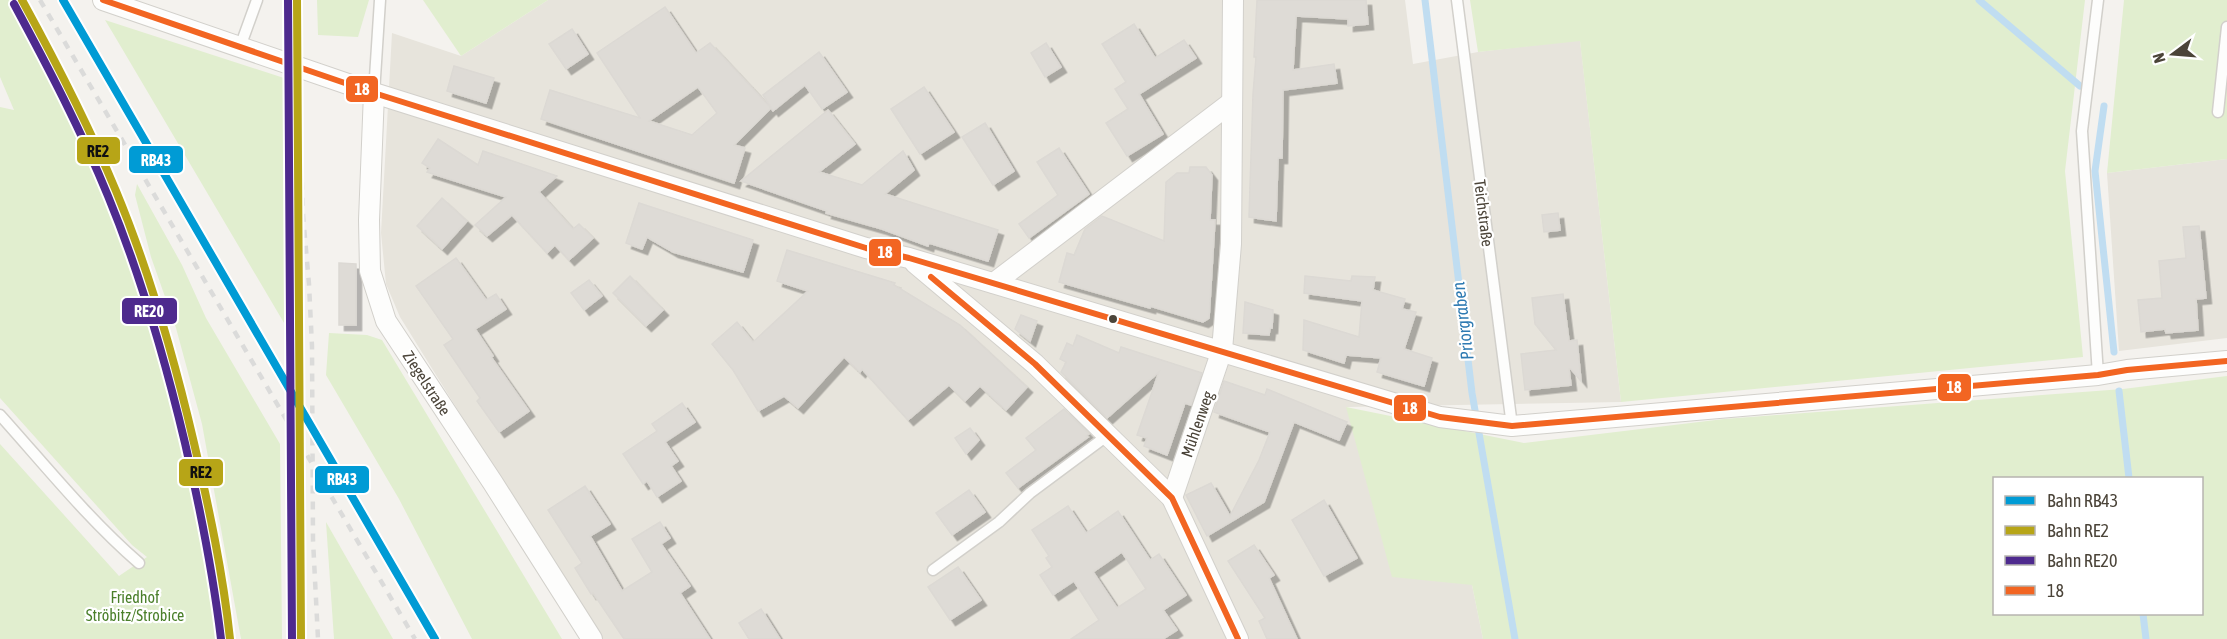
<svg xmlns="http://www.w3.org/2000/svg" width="2227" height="639" viewBox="0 0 2227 639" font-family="'Asap Condensed',sans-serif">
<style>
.residential{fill:#e7e4dc}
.green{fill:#e1eecf;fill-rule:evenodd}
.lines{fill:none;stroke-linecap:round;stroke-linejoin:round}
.stream{stroke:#c0ddf1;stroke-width:7}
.building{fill:#dedbd6;stroke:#dcd9d4;stroke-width:1.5;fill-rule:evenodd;filter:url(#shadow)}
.service-casing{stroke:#d2d0cb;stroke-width:13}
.minor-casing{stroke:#d2d0cb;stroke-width:22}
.service{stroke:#fdfdfc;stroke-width:10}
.minor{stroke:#fdfdfc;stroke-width:20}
.rail{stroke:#dbdbda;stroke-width:4.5;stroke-dasharray:8 8;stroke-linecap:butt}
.bus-1-casing{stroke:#fff;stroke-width:10}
.bus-1{stroke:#f26522;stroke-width:6}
.rail-1-casing{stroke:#fff;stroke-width:12}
.rail-2-casing{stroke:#fff;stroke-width:12}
.rail-3-casing{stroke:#fff;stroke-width:12}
.rail-1{stroke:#009bd5;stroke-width:8}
.rail-2{stroke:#b7a517;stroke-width:8}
.rail-3{stroke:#4e2a8e;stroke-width:8}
.bus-dot{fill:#4b4439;stroke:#fff;stroke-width:2}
.labels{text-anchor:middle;stroke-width:4.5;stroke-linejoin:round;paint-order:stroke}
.street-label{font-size:16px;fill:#4b4439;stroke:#fff}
.park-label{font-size:16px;fill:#4a7f2a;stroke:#fff}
.water-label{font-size:18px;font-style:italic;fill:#2e7ab2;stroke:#fff}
.line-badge{stroke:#fff;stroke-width:2}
.badge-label{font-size:16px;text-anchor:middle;font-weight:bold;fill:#fff}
.pale-badge-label{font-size:16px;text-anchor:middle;font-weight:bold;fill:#111}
</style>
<defs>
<filter id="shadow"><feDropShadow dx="5.5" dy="5.5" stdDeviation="0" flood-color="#0004"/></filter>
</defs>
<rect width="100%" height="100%" fill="#f4f2ee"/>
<!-- residential -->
<g class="residential">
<path d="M548,0H1405L1413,64L1478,52L1580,40L1621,402L1347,407L1472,585L1483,639H600L400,317L386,284L381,233L392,33L461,56Z"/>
<path d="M2227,159V338L2119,351L2107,173Z"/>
</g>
<!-- green -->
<g class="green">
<path d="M0,0H10L18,13C38,51 62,90 79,130C137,267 183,412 210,558C215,585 218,612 222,639H0V444L119,576L147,557L132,545L0,398V107L14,110L0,77Z"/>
<path d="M317,0H369L358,37L318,35Z"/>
<path d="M423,0H548L461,56Z"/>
<path d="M1470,0H2085L2065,171L2083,357L1621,402L1580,41L1478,52Z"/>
<path d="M2124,0H2227V159L2107,173Z"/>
<path d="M105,20L287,79V328L114,35Z"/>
<path d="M137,184L182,265L206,318L280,444L282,639H241L202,424L176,328L151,257L135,195Z"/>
<path d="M329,333L367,335L382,340L562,639H472L399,499L326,375Z"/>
<path d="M2227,376V639H1483L1472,585L1392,577L1346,407L1524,443L1724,419L2123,389ZM1994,478H2202V614H1994Z"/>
<path d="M326,522L393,639H334Z"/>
</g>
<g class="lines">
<!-- stream -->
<g class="stream">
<path d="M1425,0L1472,393L1515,639"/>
<path d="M1979,0L2080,86"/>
<path d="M2104,106L2095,171L2114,352"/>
<path d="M2119,391L2129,478"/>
<path d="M2143,614L2146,639"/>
</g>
</g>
<!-- building -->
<g class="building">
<path d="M1257,0H1366L1368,24L1348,26V19L1296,16L1293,70L1334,64L1337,83L1283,90L1282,158H1278L1276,221L1249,217L1253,94L1256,57H1254Z"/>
<path d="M665,7L696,53L710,43L771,108L734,145L745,148L734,183L541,119L550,90L640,118L597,53ZM698,87L717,113L692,135L649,121Z"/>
<path d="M1134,24L1155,58L1184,40L1196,58L1139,94L1163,134L1127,156L1106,123L1128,109L1115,89L1126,82L1102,44Z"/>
<path d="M572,29L588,54L566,69L549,44Z"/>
<path d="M1046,43L1061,67L1045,77L1031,53Z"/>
<path d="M819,52L847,92L822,109L805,85L773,111L763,95Z"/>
<path d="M454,66L494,78L486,103L447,91Z"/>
<path d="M924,87L954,132L920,154L891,109Z"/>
<path d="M828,110L855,144L819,172L862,185L903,151L914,170L885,194L998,230L988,261L929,243L928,246L882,229L826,213L827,211L741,181Z"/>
<path d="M985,123L1014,171L993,185L962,137Z"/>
<path d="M438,139L478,165L483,151L557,176L539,192L573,229L579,224L593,238L569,260L555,245L547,253L512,215L487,236L475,225L506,197L427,172L430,168L422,163Z"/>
<path d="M1059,148L1089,194L1029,238L1019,224L1058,195L1037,162Z"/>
<path d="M1190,167H1206L1212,175L1210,220H1215L1209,318L1203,322L1150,306V308L1059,282L1067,253L1074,255L1085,229L1102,216L1164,241L1166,182L1177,173H1189Z"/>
<path d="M442,198L467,221L442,249L417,226Z"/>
<path d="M639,203L753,240L743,272L673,252L647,237L642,249L626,243Z"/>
<path d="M1558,213L1560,230L1544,232L1542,215Z"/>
<path d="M2199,226L2206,298L2196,299L2198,330L2166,333L2165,329L2141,332L2138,300L2162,298L2159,261L2186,258L2183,227Z"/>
<path d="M787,250L895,283L894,285L960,325L1027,387L1006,410L980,386L965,401L949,385L908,420L862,369L860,372L844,357L798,408L784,396L758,411L733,370L712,344L737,322L753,342L808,291L777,281Z"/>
<path d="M456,258L486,300L496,294L506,309L475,329L493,356L491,357L529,411L499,432L477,401L480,398L444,345L453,339L416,286Z"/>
<path d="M339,263L356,264V325H339Z"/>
<path d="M630,276L663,310L646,326L613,293Z"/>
<path d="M1305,276L1351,281L1352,276L1375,277L1373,290L1405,299L1402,309L1416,312L1404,349L1432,358L1424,386L1377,372L1381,358L1346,355L1344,363L1303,350L1304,320L1359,337L1362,301L1304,293Z"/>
<path d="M589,280L602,296L584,310L571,293Z"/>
<path d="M1563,294L1569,341L1577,340L1581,381L1571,369H1569L1571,385L1525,390L1521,354L1556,350L1535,324L1532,298Z"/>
<path d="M1245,302L1273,310L1272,328H1270L1269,335L1243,333Z"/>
<path d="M1021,315L1037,321L1030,341L1015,329Z"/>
<path d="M1077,335L1119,353L1121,347L1202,373L1191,405L1185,403L1167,455L1144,446L1147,438L1137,435L1159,372L1107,418L1061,372L1066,362L1060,359L1067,343L1073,346Z"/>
<path d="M1224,381L1265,395L1267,389L1347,422L1339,440L1294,422L1264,502L1207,536L1186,495L1211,483L1230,516L1259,460L1270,432L1214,412Z"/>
<path d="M682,403L695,422L665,442L678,461L671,466L681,481L657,497L647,481L643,484L623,454L657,431L652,424Z"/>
<path d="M1064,409L1089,434L1086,436L1088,437L1018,488L1006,473L1036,450L1026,438Z"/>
<path d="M970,428L979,440L966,454L955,438Z"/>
<path d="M585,486L610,524L590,536L622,591L652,572L632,539L660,522L670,538L661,544L690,586L680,593L710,639H624L593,593L591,594L575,568L582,563L548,510Z"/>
<path d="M969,490L985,512L952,535L936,513Z"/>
<path d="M1324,500L1357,558L1324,576L1292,520Z"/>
<path d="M1068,506L1086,533L1118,511L1150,560L1159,554L1186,595L1163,610L1177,630L1163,639H1071L1099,620L1074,581L1053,595L1040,575L1052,567L1046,558L1049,556L1032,530ZM1122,552L1146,589L1117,608L1093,572Z"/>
<path d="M1254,545L1274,575L1269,578L1297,639H1267L1259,621L1265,618L1228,561Z"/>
<path d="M958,567L981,600L950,620L928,587Z"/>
<path d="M761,609L780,639H749L739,623Z"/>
</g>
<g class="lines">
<defs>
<g id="service">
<path d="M1457,0L1512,426"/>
<path d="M240,47L257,0"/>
<path d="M374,93L380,0"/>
<path d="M2218,112L2227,27"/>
<path d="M2098,375L2082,131L2098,0"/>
<path d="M0,415C45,465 88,519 139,563"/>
<path d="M933,570L999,522L1030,493L1108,435"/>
</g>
<g id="minor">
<path d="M103,0L374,93L866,248L909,258L1440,417L1512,426L2098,375L2127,370L2227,361"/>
<path d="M374,93L369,220L370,271L386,321L493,483L592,639"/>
<path d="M915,263L1035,364L1172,498L1238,639"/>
<path d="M994,283L1232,102"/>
<path d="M1172,498L1222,350L1231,244L1233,0"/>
</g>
</defs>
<!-- service casing -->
<use href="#service" class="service-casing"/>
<!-- minor casing -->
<use href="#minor" class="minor-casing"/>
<!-- service -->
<use href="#service" class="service"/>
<!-- minor -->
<use href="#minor" class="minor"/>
<!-- rail -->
<g class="rail">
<path d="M40,0L415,639"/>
<path d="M299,102L303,215L309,284L312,346L313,540L318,639"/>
</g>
<defs>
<g id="bus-1">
<path d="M103,0L374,93L866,248L909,258L1440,417L1512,426L2098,375L2127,370L2227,361"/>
<path d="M931,277L1035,364L1172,498L1238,639"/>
</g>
</defs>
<!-- bus-1 casing -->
<use href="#bus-1" class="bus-1-casing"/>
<!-- bus-1 -->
<use href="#bus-1" class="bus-1"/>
<defs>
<path id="rail-1" d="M63,0L435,639"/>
<g id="rail-2">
<path d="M22,0C56,62 89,126 116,191C150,273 174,357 194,443C209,508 223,573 230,639"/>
<path d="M297,0L301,639"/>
</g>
<g id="rail-3">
<path d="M288,0L292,639"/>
<path d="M14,4C48,67 81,130 108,196C141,276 165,359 185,443C200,508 213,573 221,639"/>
</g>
</defs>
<!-- rail-1 casing -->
<use href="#rail-1" class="rail-1-casing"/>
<!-- rail-2 casing -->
<use href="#rail-2" class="rail-2-casing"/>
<!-- rail-3 casing -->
<use href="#rail-3" class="rail-3-casing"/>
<!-- rail-1 -->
<use href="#rail-1" class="rail-1"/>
<!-- rail-2 -->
<use href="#rail-2" class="rail-2"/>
<!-- rail-3 -->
<use href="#rail-3" class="rail-3"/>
</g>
<!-- markers -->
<circle class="bus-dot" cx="1113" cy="319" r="5"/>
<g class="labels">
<!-- street labels -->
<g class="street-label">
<text transform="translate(1484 213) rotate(83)" y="6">Teichstraße</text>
<text transform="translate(427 383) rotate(57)" y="6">Ziegelstraße</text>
<text transform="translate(1197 424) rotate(-71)" y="6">Mühlenweg</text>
</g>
<!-- park labels -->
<g class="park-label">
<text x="135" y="603">Friedhof<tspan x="135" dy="18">Ströbitz/Strobice</tspan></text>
</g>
<!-- water labels -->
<g class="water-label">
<text transform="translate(1463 321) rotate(-97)" y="6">Priorgraben</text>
</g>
</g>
<g class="line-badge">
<rect x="345" y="75" width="34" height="28" rx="6" fill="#f26522"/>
<rect x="76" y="136" width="45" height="29" rx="6" fill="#b7a517"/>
<rect x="128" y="145" width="56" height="29" rx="6" fill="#009bd5"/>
<rect x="868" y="238" width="34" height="29" rx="6" fill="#f26522"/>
<rect x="121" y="297" width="57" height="28" rx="6" fill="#4e2a8e"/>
<rect x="1937" y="373" width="35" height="29" rx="6" fill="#f26522"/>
<rect x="1393" y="394" width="34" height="28" rx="6" fill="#f26522"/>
<rect x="178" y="458" width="46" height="29" rx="6" fill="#b7a517"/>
<rect x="314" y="465" width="56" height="29" rx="6" fill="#009bd5"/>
</g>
<g class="badge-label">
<text x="362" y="95">18</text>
<text x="156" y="166">RB43</text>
<text x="885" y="258">18</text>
<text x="149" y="317">RE20</text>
<text x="1954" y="393">18</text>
<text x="1410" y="414">18</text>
<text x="342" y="485">RB43</text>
</g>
<g class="pale-badge-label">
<text x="98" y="157">RE2</text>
<text x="201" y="478">RE2</text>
</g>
<!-- legend -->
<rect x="1993" y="477" width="210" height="138" fill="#ffffff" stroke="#b7b4b0" stroke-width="1.5"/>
<rect x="2005" y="496" width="30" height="9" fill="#009bd5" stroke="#b7b4b0" stroke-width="1.5"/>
<text x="2047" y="507" font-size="18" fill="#4b4439">Bahn RB43</text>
<rect x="2005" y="526" width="30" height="9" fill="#b7a517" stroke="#b7b4b0" stroke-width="1.5"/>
<text x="2047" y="537" font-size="18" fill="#4b4439">Bahn RE2</text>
<rect x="2005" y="556" width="30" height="9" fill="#4e2a8e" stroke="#b7b4b0" stroke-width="1.5"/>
<text x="2047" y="567" font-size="18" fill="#4b4439">Bahn RE20</text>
<rect x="2005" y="586" width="30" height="9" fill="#f26522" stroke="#b7b4b0" stroke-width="1.5"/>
<text x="2047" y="597" font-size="18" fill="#4b4439">18</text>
<!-- north arrow -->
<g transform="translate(2173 54) rotate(254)" stroke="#ffffff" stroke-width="4.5" paint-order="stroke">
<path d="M0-4.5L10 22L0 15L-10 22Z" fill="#4b4439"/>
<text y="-9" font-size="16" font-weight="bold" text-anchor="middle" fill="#4b4439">N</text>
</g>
</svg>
